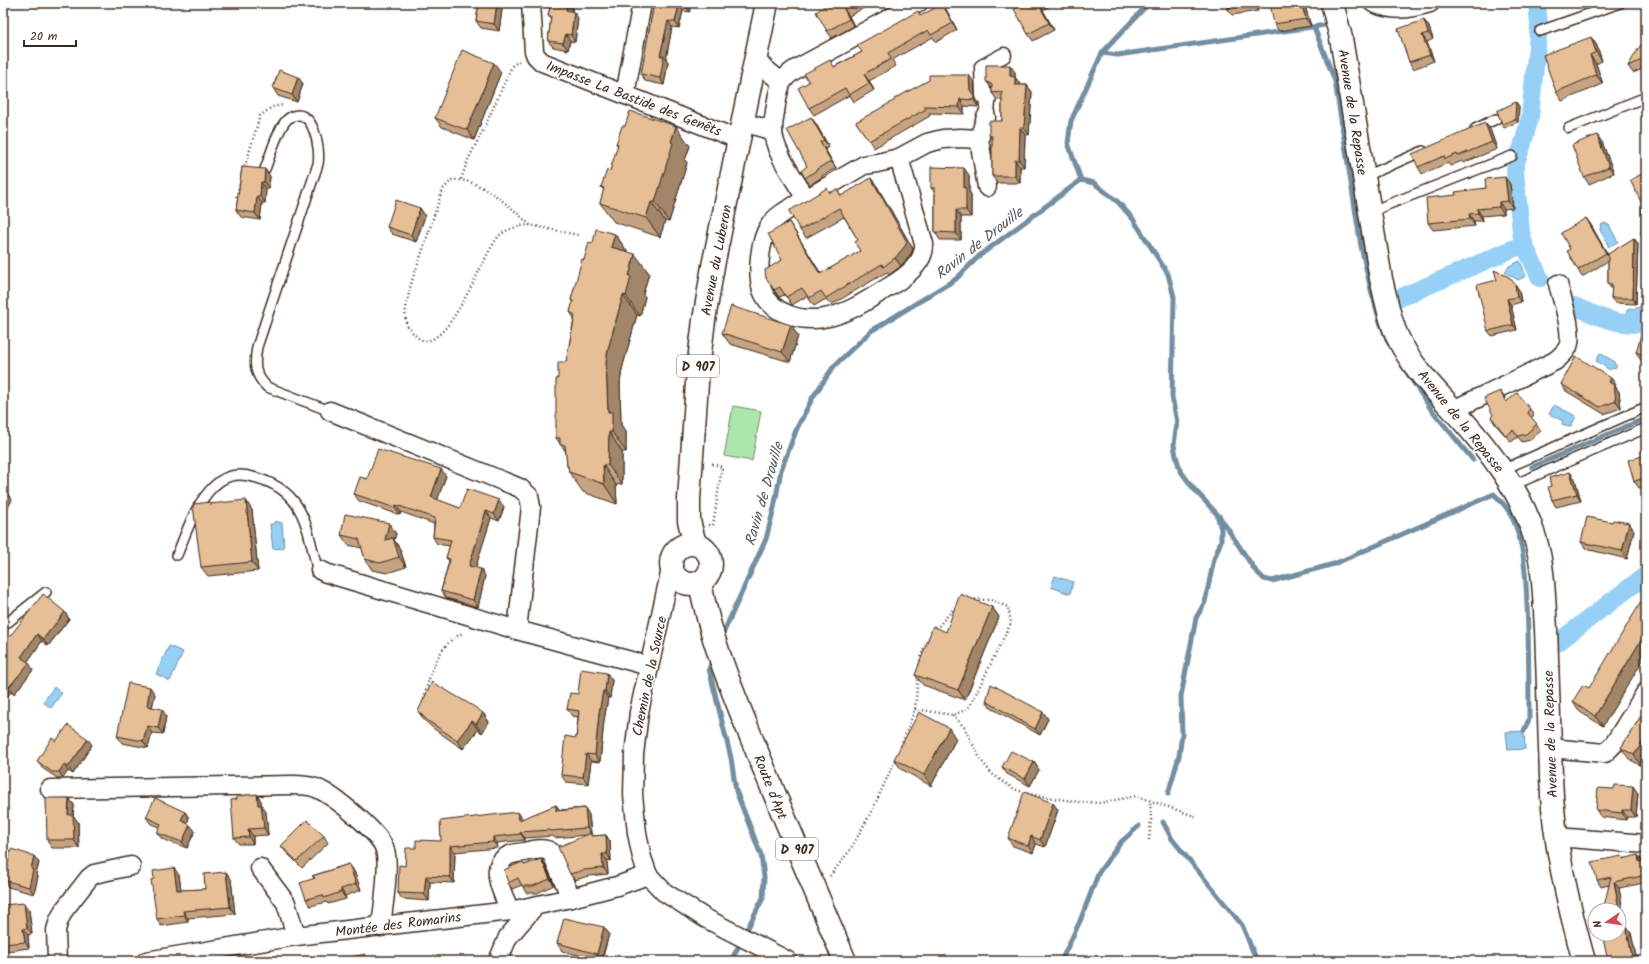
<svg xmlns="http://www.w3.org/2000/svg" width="1649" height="964" viewBox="0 0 1649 964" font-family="Kalam,sans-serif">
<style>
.green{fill:#abe7ad;stroke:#738866}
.water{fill:#96d0f6;stroke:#728ea0}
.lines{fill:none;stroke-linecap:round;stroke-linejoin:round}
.stream{stroke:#728ea0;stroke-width:5}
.canal{stroke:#96d0f6;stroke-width:18}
.service-casing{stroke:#3b2a1e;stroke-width:12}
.pedestrian-casing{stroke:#3b2a1e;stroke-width:17}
.minor-casing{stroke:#3b2a1e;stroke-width:21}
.tertiary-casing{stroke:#3b2a1e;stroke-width:25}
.primary-casing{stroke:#3b2a1e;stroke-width:25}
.path{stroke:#3b2a1e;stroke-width:2.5;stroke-dasharray:1 3;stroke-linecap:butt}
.service{stroke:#fff;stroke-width:9}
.pedestrian{stroke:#fff;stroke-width:14}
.minor{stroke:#fff;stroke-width:18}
.tertiary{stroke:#fff;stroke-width:22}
.primary{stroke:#fff;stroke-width:22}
.wall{fill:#c6a482;stroke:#3b2a1e}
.shaded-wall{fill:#a1866a;stroke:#3b2a1e}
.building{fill:#e6bf97;stroke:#3b2a1e}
.labels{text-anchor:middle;stroke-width:3.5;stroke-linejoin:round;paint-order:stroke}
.shield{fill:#fff;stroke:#766a62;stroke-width:1}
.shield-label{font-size:13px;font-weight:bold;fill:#3b2a1e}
.street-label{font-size:14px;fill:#3b2a1e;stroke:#fff}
.water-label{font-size:15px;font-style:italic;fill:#565c5f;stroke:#fff}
</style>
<rect width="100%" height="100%" fill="#fff"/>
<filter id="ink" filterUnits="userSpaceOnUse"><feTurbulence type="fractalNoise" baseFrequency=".025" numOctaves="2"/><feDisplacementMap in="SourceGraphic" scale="8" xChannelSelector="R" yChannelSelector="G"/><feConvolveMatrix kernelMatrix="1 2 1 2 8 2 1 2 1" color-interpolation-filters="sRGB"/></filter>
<g filter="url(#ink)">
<!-- green -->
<path class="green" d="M733,406L761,411L752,461L724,456Z"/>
<!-- water -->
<g class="water">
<path d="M1604,223L1609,225L1618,242L1609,247L1600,230L1601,225Z"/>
<path d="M1520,261L1526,276L1518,280L1505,272L1509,266Z"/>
<path d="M1646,301V318L1643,316L1640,318H1629L1626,316L1627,310L1629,308L1634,309L1640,307L1642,302Z"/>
<path d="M1600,353L1615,362L1614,364L1617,366L1615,369L1612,368L1610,370L1596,361Z"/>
<path d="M1554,405L1576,416L1571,426L1568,427L1562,424L1563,421L1549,414Z"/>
<path d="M275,521L282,523L284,548L273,549L270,524H273Z"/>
<path d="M1055,576L1073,582L1070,594L1051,587Z"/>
<path d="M169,646L183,652L170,681L156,674Z"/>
<path d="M54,687L62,693L51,708L43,702Z"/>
<path d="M1524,731L1525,749L1508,750L1506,732Z"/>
</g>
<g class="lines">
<!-- stream -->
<g class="stream">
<path d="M1314,27L1335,81L1361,246L1370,286L1380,322L1389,344"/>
<path d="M1102,53L1118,55L1332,24"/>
<path d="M1081,180L1094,183L1118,202L1133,219L1168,274L1174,297L1172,397L1177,422L1174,445L1176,456L1180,470L1193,488L1217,514L1221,529V541L1214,559L1205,602L1196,618L1181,696L1182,734L1179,756L1168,794"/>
<path d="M1402,365L1431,409L1473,460"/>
<path d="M1532,467L1646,418"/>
<path d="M1219,516L1255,570L1264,579L1272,581L1334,564L1494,494C1499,499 1504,504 1508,510C1524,535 1526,577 1527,605C1529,643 1529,681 1529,719L1524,731"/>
<path d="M721,638L766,539L774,508L781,470L797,428L813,397L834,366L871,331L956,279L979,256L1081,180L1068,143L1071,121L1102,53L1149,3"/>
<path d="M713,658L709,669L731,758L736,791L761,855L764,877L763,898L731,961"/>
<path d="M1163,822L1172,839L1242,925L1257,961"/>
<path d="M1061,961L1080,921L1099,872L1121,842L1139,826"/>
</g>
<!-- canal -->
<g class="canal">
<path d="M1524,244L1540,278"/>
<path d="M1397,299L1524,244L1521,232L1515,172L1516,162L1522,147L1530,117L1539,25L1537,3"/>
<path d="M1574,306C1601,318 1616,325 1646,324"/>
<path d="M1557,643L1646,575"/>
</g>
<defs>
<g id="service">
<path d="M1540,31L1620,3"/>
<path d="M1569,128L1646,97"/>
<path d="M1475,129L1496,119"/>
<path d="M265,169C270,157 279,124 289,118C313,103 321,149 318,164L257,347C254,364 254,374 267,387L330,411"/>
<path d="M1364,177L1423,151"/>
<path d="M1369,212L1512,156"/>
<path d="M1502,470L1646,407"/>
<path d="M1511,486L1646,428"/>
<path d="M177,555C187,531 195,504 214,486C225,475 239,473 253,477C302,489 306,522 316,564L320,570"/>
<path d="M3,626L46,592"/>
</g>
<path id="pedestrian" d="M986,117L989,96H983L982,67L1004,55"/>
<g id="minor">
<path d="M531,3L534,51L536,56L542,62L740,140"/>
<path d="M918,3L796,69C780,79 779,87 776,105C775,113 773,121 773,130C773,151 796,181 806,199L864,165L877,163L899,158L927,143L943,139L960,138L979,139L986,117"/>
<path d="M1373,3C1395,12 1408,9 1430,3"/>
<path d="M755,60L781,82"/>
<path d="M625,95L642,3"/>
<path d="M743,122L773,131"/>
<path d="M979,139L987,187"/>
<path d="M806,199C795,206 777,214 770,225C764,234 761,247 760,257C759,267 759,280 762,290C771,314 801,322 824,318C849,314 870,298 892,285C905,277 925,262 924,244L899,158"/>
<path d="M1453,410L1555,361C1560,357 1565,353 1568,347C1574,332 1562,300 1558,284"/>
<path d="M671,569L639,712L634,755L633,795L637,833L642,858L648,875L664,892L705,918L788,961"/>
<path d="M320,570L326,573L517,630L531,507L529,496L520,488L330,411"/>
<path d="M517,630L649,666"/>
<path d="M1550,748L1605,753L1614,744L1646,692"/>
<path d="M50,789L292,785C300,785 308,785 316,788C333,795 381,833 385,850C390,868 383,907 381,927"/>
<path d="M1556,837L1646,844"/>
<path d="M260,868L286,903L296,936"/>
<path d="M510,911C504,896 488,869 506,857C511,853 518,853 524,852C533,850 544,847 551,852L571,898"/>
<path d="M57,961L56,930L59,920L64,910L89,878L94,874L131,866"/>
<path d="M146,961L296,936L510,911L571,898L617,886L648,875"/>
<path d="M498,961L508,937L535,906"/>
</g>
<path id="tertiary" d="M1332,3L1341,38L1381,279C1386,298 1389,318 1397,336C1411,366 1435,390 1457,414C1490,451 1521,491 1535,538C1544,567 1544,599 1546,629C1548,678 1549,727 1551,777C1553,840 1567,900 1584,961"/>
<g id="primary">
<circle cx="691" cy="564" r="20"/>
<path d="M695,544L689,521V499L698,369L704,320L713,266L767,3"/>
<path d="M700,582C710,640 734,695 756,749C785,820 815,890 845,961"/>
</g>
</defs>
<!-- service casing -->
<use href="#service" class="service-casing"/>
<!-- pedestrian casing -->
<use href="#pedestrian" class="pedestrian-casing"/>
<!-- minor casing -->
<use href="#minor" class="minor-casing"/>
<!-- tertiary casing -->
<use href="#tertiary" class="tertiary-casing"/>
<!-- primary casing -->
<use href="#primary" class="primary-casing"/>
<!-- path -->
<g class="path">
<path d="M244,170L260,116L272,107L283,105"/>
<path d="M461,179L468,160L486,124L512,66L519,61"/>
<path d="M236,197L240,184"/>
<path d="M530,225C511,207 479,177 452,180L443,189C435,212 428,235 420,258C416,270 411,281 409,293C407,304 402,319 409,328C412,332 416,337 420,339C448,355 484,251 499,236C506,229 520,225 530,225L578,235"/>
<path d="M709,525H713L722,467L711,463"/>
<path d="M936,629L956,606"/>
<path d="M919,665L923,650L929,638"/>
<path d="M423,702C429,677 437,644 463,633"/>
<path d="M915,709L953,715L963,711L970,706L1011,623L1008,607L991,600L969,599"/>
<path d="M953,715L964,727L981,760L992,774L1014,789L1029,794L1078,802L1100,803L1137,796L1197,817"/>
<path d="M901,746L915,709L918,676"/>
<path d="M1149,840L1151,820L1150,801"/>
<path d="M830,876L850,850L873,809L896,758"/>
</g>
<!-- service -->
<use href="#service" class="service"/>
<!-- pedestrian -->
<use href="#pedestrian" class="pedestrian"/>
<!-- minor -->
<use href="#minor" class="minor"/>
<!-- tertiary -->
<use href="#tertiary" class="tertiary"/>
<!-- primary -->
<use href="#primary" class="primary"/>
</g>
<!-- wall -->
<g class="wall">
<path d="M479,3H503L499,31L481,28L476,21Z"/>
<path d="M551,3H573L572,11L578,18L575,42L570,41L568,50L553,47L548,41L551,19L548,16Z"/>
<path d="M654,3H692L690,12L683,11L679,28L672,27L666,59L668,62L664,85L645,81L641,74Z"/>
<path d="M830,3H873L849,16L854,26L832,38L827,31Z"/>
<path d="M1020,3H1049L1051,5L1043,10L1054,30L1033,41L1028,34Z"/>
<path d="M1257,3L1258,11L1232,15L1227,8Z"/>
<path d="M1304,3L1311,26L1279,31L1274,24Z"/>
<path d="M942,4L947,11L957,30L936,42L933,37L892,60L896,66L869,81L874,90L854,102L850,95L814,115L809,108L835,66L862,52L921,16Z"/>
<path d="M1424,20L1429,27L1433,39L1427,42L1434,61L1413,69L1409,62Z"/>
<path d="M1591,37L1597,46L1602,61L1596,64L1603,84L1562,101L1556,92Z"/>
<path d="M1646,44V70L1645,68L1633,73L1628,66Z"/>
<path d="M501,72L474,140L442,127L435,118Z"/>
<path d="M1015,72V77L1020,84V85H1027L1032,92L1029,135H1025L1024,167H1020V183H997L992,176V140L989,135L1002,121V100H997L992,93V89L986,81Z"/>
<path d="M298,77L303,84L297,102L278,96L273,88Z"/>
<path d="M974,82L975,97L978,103V107L964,106V114L929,113L930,116L874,148L856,122Z"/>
<path d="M1519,106L1518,122L1504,128L1502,124Z"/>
<path d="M811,117L816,124L829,147L825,149L836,168L822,176V177L810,185L805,178L807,166Z"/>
<path d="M1485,123L1490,129L1497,149L1463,163L1462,161L1450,166L1448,163L1422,174L1418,167Z"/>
<path d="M625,126L690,146L685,160L687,163L669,222L665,221L660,237L614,222L600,203L604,190L601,187L610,171L618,146L616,144Z"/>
<path d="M1602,142L1614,173L1589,184L1584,177Z"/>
<path d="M242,167L270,176L269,189H266L265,203H262L260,220L241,217L236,210Z"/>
<path d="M969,175V191L971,195V217H961V240H940L935,232V193L931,188Z"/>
<path d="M1510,184L1513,208L1504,209V214L1482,216L1483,221H1474L1475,226L1433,230L1428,223L1456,195L1486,188Z"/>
<path d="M877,186L913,249L911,254L901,266L889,275L887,272L831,305L826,299L814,306L807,296L792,305L785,295L779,297L766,278L782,260L794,230L821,274L860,251L858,240L844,217L806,238L800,230L831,193L841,196Z"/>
<path d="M420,208L425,216L416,242L392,234L387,227Z"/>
<path d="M1586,218L1591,225L1608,256L1634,238L1638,244L1636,304L1615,303L1611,298L1612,290L1608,284V261L1582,277L1578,270L1570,249Z"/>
<path d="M615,234L627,251L649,273L643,294L645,297L640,316L637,315L622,369L620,383L621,425L626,432V452H622V484L616,485L617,504L583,492L569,472V469L567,466L566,452L556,438L558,379L566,362L574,318L570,312L573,303L571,300L584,260Z"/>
<path d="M1515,284L1519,290L1521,302L1511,305L1517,330L1492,336L1488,331Z"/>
<path d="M722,333L798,336L790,362L730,344Z"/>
<path d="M1646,333V362L1645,361L1640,359L1636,352Z"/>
<path d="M1611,378L1616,385L1615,386L1619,392L1621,408L1604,414L1566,391L1561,384Z"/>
<path d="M1504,397L1506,402L1530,409L1534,415L1531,418L1541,431L1530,440L1522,442L1518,437L1511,442L1495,424L1491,417L1493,415Z"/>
<path d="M1646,448V486L1639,488L1634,481L1643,456Z"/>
<path d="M1570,472L1575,479L1581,501L1556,507L1552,500L1551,486Z"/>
<path d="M446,476L437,500L460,508L499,500L504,507L499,521L491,518L475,568L485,576L478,607L446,598L441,591L449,561L446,558L450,546L437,544L433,537L434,524L401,512L400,515L359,501L354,494L367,479Z"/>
<path d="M211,504L252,510L258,571L208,576L201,567Z"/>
<path d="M1612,522L1634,530L1627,559L1586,549L1581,542Z"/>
<path d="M389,523L396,534L394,540L400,549L406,567L387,573L372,570L365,559L362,548L348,545L341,535Z"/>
<path d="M992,607L999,617L965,700L923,685L915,675L946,632Z"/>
<path d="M65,612L69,619L48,646L42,641L27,662L33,670L14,694L11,692L3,701V645Z"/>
<path d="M612,680L610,698H608L604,720L600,762L591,761L588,784L566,782L561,775L576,738L578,717L572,716L567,709L578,694Z"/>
<path d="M1589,688L1603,726L1580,712L1573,701Z"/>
<path d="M155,694L152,707L166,716L163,734L152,733L148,748L122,743L117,736Z"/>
<path d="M986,701L1043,712L1048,719L1040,735L991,708Z"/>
<path d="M1646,708V758L1641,766L1629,759L1621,748Z"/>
<path d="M418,711L483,713L489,722L482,733L478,730L463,749L434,729L424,720Z"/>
<path d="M956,739L931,786L901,769L894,759Z"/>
<path d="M56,741L92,745L73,774L68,771L63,778H57L42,768L37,761Z"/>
<path d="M1034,762L1039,770L1030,786L1007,774L1002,767Z"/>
<path d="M1614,789L1638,793L1636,817H1627L1626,820L1601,817L1596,810Z"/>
<path d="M257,794L261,801L262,806L266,812L268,835L253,836V844H239L234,838Z"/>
<path d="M69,798L74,805L73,815L78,822L79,848H52L47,840Z"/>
<path d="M1053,803L1058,810L1045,847L1036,844L1033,853L1013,846L1008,838Z"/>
<path d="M556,805L560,810L585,808L589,815L591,833L594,836L606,835L610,842L611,861L607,860L608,874L589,876L575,880L570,874L586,835L555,838L553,836L525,838V840L497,843L498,848L455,852L454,883L430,882L429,901L402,899L398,893L405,866L416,848L523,819Z"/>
<path d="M185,812L189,818L187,823L195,831L187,848L162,839L157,833L160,827L151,824L146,817Z"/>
<path d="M324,836L328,843L302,868L286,852L281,846Z"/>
<path d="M34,856L39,863L36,874L38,876L34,894L8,887L3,879Z"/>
<path d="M1624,858L1642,861L1646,860V889L1644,883L1619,888L1623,912L1626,917L1624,926H1626L1631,933L1637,961H1608L1609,885L1601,887L1597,880Z"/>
<path d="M541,859L545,865L554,885L537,893H526L522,885L512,889L508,883L522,862L524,865Z"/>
<path d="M349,864L354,871L361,890L345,896L346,899L328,904L327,902L310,906L306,899L314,878L312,876Z"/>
<path d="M226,872L231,879L235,914L188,918V922L161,926L157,919L179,875L181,890L205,889Z"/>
<path d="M3,905L29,910L32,934L28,935L29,948L7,951L3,945Z"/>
<path d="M604,927L609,934L602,961L562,951L557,943Z"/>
</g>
<!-- shaded-wall -->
<g class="shaded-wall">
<path d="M497,3H503L499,31L494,24Z"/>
<path d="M567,3H573L571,17L566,10Z"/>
<path d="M687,3H692L690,12L686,6Z"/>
<path d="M1038,3L1043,10L1054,30L1049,23Z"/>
<path d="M1253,3H1257L1258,11L1254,4Z"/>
<path d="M1301,3H1304L1311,26L1306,19Z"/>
<path d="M679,4L683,11L679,28L675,22Z"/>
<path d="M942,4L947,11L957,30L953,23Z"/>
<path d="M844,9L849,16L854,26L849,19Z"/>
<path d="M574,12L578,18L575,42L571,35Z"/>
<path d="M1424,20L1429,27L1433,39L1428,33Z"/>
<path d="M668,21L672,27L666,59L668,62L664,85L660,78V56Z"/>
<path d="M566,34L570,41L568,50L563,43Z"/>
<path d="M1422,35L1427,42L1434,61L1430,55Z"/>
<path d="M1591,37L1597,46L1602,61L1596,52Z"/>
<path d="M1590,55L1596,64L1603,84L1596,75Z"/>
<path d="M494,63L501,72L474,140L467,130Z"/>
<path d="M1010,65L1015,72V83L1010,76Z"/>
<path d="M864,74L869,81L874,90L869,83Z"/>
<path d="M969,75L974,82L975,97L978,103V107L974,100L970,90Z"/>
<path d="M298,77L303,84L297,102L292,95Z"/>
<path d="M1015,77L1020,84V92L1015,85Z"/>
<path d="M1027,85L1032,92L1029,135L1024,128Z"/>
<path d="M960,99L964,106V114L959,107Z"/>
<path d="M1516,102L1519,106L1518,122L1515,119Z"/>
<path d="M811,117L816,124L829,147L824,140Z"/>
<path d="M1485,123L1490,129L1497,149L1492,142Z"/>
<path d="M676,126L690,146L685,160L687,163L669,222L655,202L671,142Z"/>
<path d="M1020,128L1025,135L1024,167L1019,160Z"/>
<path d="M1597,135L1602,142L1614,173L1609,167Z"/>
<path d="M820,142L825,149L836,168L831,161Z"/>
<path d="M1015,160L1020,167V183L1015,176Z"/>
<path d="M964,168L969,175V191L971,195V217L966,210L964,188Z"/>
<path d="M265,169L270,176L269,189L264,182Z"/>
<path d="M1505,177L1510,184L1513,208L1508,201Z"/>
<path d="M871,178L877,186L913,249L911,254L901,266L895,258Z"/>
<path d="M261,182L266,189L265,203L260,196Z"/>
<path d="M257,196L262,203L260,220L255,213Z"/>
<path d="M651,202L665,221L660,237L646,218Z"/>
<path d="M1499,202L1504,209V214L1499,207Z"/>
<path d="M420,208L425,216L416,242L411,235Z"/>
<path d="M1477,209L1482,216L1483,221L1478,213Z"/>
<path d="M956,210L961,217V240L956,233Z"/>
<path d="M1469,214L1474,221L1475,226L1470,219Z"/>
<path d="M1586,218L1591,225L1611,260L1606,253Z"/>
<path d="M789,222L794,230L826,282L820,274Z"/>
<path d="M615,234L629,254L611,247Z"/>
<path d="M1634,238L1638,244L1636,304L1633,298Z"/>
<path d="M635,254L649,273L643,294L645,297L640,316L626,296L629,276Z"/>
<path d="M1515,284L1519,290L1521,302L1517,297Z"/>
<path d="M623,295L637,315L622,369L620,383L621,425L626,432V452L612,432L608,412L606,363L608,349Z"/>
<path d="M1507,299L1511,305L1517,330L1513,325Z"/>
<path d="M791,325L798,336L790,362L782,352Z"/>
<path d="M1611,378L1616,385L1615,386L1619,392L1621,408L1616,401L1609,382Z"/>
<path d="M1500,391L1504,397L1510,409L1506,402Z"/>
<path d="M609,432L622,452V484L608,465Z"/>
<path d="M603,465L616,485L617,504L604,484Z"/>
<path d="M441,469L446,476L436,504L431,497Z"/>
<path d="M1570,472L1575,479L1581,501L1577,494Z"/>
<path d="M7,493L12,500L3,517V501Z"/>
<path d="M246,500L252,510L258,571L252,562Z"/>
<path d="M499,500L504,507L499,521L494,514Z"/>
<path d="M396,505L401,512L400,515L395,508Z"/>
<path d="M486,511L491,518L474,573L469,566Z"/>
<path d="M389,523L396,534L394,540L400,549L406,567L399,557L385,540Z"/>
<path d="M1629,523L1634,530L1627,559L1622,551Z"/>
<path d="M481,569L485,576L478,607L473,600Z"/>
<path d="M992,607L999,617L965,700L958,690Z"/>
<path d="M65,612L69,619L48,646L43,639Z"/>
<path d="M1646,632V655L1603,726L1595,716Z"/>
<path d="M37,634L42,641L26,664L21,657Z"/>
<path d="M29,663L33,670L14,694L9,687Z"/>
<path d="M607,673L612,680L610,698L605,691Z"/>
<path d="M7,685L11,692L3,701V689Z"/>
<path d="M150,687L155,694L151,713L147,706Z"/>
<path d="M603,691L608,698L604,720L600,762L595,755L599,713Z"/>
<path d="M162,709L166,716L163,734L158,728Z"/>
<path d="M1043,712L1048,719L1040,735L1035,729Z"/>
<path d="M483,713L489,722L482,733L476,724Z"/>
<path d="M472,721L478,730L463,749L457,740Z"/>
<path d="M147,726L152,733L148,748L143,741Z"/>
<path d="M949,728L956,739L931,786L924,775Z"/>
<path d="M1645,738L1646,740V758L1641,766L1634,755Z"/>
<path d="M88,739L92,745L73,774L68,767Z"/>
<path d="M586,754L591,761L588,784L583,777Z"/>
<path d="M1034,762L1039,770L1030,786L1025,779Z"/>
<path d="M64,764L68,771L63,778L59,772Z"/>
<path d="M1633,786L1638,793L1636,817L1631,810Z"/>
<path d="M257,794L261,801L262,806L266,812L268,835L264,828L258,805Z"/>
<path d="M69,798L74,805L73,815L78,822L79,848L74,840L68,815Z"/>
<path d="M1053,803L1058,810L1045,847L1040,840Z"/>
<path d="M556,805L560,811H556Z"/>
<path d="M585,808L589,815L591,834L587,828Z"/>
<path d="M1622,810L1627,817L1626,820L1622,813Z"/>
<path d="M185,812L189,818L186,827L181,820Z"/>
<path d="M518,812L523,819L519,820Z"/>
<path d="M190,825L195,831L187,848L182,842Z"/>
<path d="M248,829L253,836V844L249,837Z"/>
<path d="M520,832L525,838V840L521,834Z"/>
<path d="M606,835L610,842L611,861L607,854Z"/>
<path d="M1031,836L1036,844L1033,853L1028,846Z"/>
<path d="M493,837L497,843L498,848L493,842Z"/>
<path d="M450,846L455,852L454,883L450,877Z"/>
<path d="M602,854L607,860L608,874L603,868Z"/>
<path d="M1638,855L1643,862H1639Z"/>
<path d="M34,856L39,863L36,874L38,876L34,894L29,887L31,869Z"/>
<path d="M541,859L545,865L554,885L550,879Z"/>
<path d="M349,864L354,871L361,890L356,884Z"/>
<path d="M174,868L179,875L182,897L177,890Z"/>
<path d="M226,872L231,879L235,914L230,907Z"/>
<path d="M426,876L430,882L429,901L424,894Z"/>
<path d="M1614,882L1619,888L1623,912L1626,917L1622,934L1619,930V909Z"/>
<path d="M341,889L345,896L346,899L341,892Z"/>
<path d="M24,903L29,910L32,934L27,928Z"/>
<path d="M183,911L188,918V922L184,915Z"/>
<path d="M1626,926L1631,933L1637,961H1633Z"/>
<path d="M604,927L609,934L601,961L597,954Z"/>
<path d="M23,929L28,935L29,948L25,942Z"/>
<path d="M365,954L370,961H366Z"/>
</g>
<!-- building -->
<g class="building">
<path d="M479,3H497L494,24L476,21Z"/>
<path d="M551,3H567L566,10L574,12L571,35L566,34L563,43L548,41L551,16H548Z"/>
<path d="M654,3H687L686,6L679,4L675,22L668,21L660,56H664L660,78L641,74Z"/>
<path d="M830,3H856L844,9L849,19L827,31L816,12Z"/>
<path d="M1020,3H1038L1049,23L1028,34L1014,9L1021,5Z"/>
<path d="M1226,3H1253L1254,4L1227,8Z"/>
<path d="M1270,3H1301L1306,19L1274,24Z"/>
<path d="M942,4L953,23L931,35L928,30L888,53L891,59L864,74L869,83L849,95L845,88L809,108L798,88L809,82L804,74L830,60L834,67L862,52L857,45L918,11L920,16Z"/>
<path d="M1424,20L1428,33L1422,35L1430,55L1409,62L1398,29Z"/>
<path d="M1591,37L1596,52L1590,55L1596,75L1556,92L1543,55Z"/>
<path d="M1646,44V69H1645L1642,60L1628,66L1640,46Z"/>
<path d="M462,50L494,63L467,130L435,118Z"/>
<path d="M986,65H1010V76L1015,77V85H1027L1024,128H1020L1019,160H1015V176H992V136L989,135V121H1002V92L992,93V85L986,81Z"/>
<path d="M279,70L298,77L292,95L273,88Z"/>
<path d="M929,75H969L970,90L974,96V100L960,99L959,107L924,106L926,109L869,141L856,122L895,100L894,99L929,80Z"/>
<path d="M1516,102L1515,119L1502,124L1497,111Z"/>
<path d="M630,111L676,126L671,142L673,143L655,202H651L646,218L600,203L604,188L601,187L607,170L610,171L618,144H616L622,126H625Z"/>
<path d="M811,117L824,140L820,142L831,161L817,169V170L805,178L801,171L807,166L787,130Z"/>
<path d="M1485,123L1492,142L1458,156L1457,154L1445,159L1444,156L1418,167L1412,154Z"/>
<path d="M1597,135L1609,167L1584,177L1572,145Z"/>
<path d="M242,167L265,169L264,182H261L260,196H257L255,213L236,210Z"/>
<path d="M931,167L964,168V188H966V210H956V233L935,232V188H931Z"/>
<path d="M1646,172V243L1641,234L1642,204L1630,180Z"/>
<path d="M1505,177L1508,201L1499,202V207L1477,209L1478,213L1469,214L1470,219L1428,223L1426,198L1456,195L1455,192L1486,188L1485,179Z"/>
<path d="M871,178L907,242L905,246L895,258L883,267L882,264L826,298L821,291L809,298L802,288L786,297L780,287L774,290L766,278L765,270L782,260L768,234L789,222L820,274L860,251L855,242L858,240L839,208L800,230L789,211L827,188L830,193L837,189L841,196Z"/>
<path d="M396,200L420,208L411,235L387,227Z"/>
<path d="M1586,218L1606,253L1578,270L1567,251L1570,249L1561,233Z"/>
<path d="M596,229L615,234L611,247L635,254L629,276L631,277L626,296L623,295L608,349L606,363L608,412H612V432H609L608,465H603L604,484L569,472L568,466H567L565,445H560V438H556V379H558V362H566L575,315L570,312L573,301L571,300L582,259L584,260L589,242L593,243Z"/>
<path d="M1634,238L1633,298H1611L1612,284H1608V254Z"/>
<path d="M1494,270L1509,277L1515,284L1517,297L1507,299L1513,325L1488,331L1477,285L1497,280Z"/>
<path d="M731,306L791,325L782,352L722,333Z"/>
<path d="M1642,332L1646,333V356L1636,352Z"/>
<path d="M1576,356L1611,378L1609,382L1614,385L1616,401L1600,407L1561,384Z"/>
<path d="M1500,391L1506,402L1517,393L1530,409L1527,412L1537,424L1526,434L1518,436L1513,430L1506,436L1491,417L1493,415L1484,398Z"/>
<path d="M1646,448V478L1634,481L1628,460L1643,456L1641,450Z"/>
<path d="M378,449L441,469L431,497L460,508L467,489L499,500L494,514L486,511L469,566L481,569L473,600L441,591L450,559L446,558L451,540L433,537L435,518L396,505L395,508L354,494L360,477L367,479Z"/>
<path d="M1570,472L1577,494L1552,500L1548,487L1551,486L1549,478Z"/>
<path d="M3,490L7,493L3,501Z"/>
<path d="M246,500L252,562L201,567L193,506L194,504L210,502V504Z"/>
<path d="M345,514L389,523L385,540L393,538L399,557L380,563L365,559L359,539L341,535Z"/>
<path d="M1587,517L1612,522L1613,520L1629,523L1622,551L1581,542Z"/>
<path d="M43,594L65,612L43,639L37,634L21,657L29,663L9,687L7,685L3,689V645Z"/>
<path d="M960,594L992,607L958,690L915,675L933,626L946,632Z"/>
<path d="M1644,597L1646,598V632L1595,716L1573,701L1583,685L1589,688Z"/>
<path d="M581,669L607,673L605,691H603L599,713L595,755L586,754L583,777L561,775L565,736L576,738L579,711L567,709L570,693L578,694Z"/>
<path d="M432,682L473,706L483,713L476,724L472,721L457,740L428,721L418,711Z"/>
<path d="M128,683L150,687L147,706L162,709L158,728L147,726L143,741L117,736Z"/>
<path d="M991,684L1043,712L1035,729L986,701Z"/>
<path d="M1646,708V739L1645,738L1634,755L1621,748Z"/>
<path d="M919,712L949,728L924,775L894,759Z"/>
<path d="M68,725L88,739L68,767L64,764L59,772H52L37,761L52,738L56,741Z"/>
<path d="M1011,751L1034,762L1025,779L1002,767Z"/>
<path d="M1615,785L1633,786L1631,810H1622V813L1596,810L1598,788L1614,789Z"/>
<path d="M1024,792L1053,803L1040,840L1031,836L1028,846L1008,838Z"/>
<path d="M257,794L258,805H261L264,828L248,829L249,837L234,838L231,800L237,799V796Z"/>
<path d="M46,798H69L68,815H73L74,840H47Z"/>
<path d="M155,798L185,812L181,820L190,825L182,842L157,833L161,824L146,817Z"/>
<path d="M556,805V811L585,808L587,828L550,831V830L520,832L521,834L493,837V842L450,846V877L426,876L424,894L398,893L399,865L405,866L406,848H416V840L441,841L440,821L518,812L519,820Z"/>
<path d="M307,820L324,836L297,861L281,846Z"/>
<path d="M591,833V836L606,835L607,854H602L603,868L584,870L570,874L558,847Z"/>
<path d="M11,849L34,856L31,869H33L29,887L3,880Z"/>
<path d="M1638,855L1639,862L1646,860V887H1645L1642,876L1614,882L1619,909L1622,910L1619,921V910H1603L1611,877L1597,880L1592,862L1622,856L1623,859Z"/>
<path d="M541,859L550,879L533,886H522L518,878L508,883L504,870L522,862L524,865Z"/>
<path d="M349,864L356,884L341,889V892L324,898L323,895L306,899L300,883L315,878L312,876Z"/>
<path d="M174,868L177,890L205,889L204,874L226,872L230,907L183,911L184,915L157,919L151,880L154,879L153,871Z"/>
<path d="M24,903L27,928L23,929L25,942L3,944V905Z"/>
<path d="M564,918L604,927L597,954L557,943Z"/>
<path d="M1626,926L1633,961H1616L1615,957L1610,959L1609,961H1608L1602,934H1619V927Z"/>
<path d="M365,954L366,961H352L351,957Z"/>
</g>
</g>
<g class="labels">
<!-- shield labels -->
<g class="shield">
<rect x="677" y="355" width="42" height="22" rx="3"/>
<rect x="776" y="838" width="42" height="22" rx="3"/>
</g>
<g class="shield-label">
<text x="698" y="371">D 907</text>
<text x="797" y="854">D 907</text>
</g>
<!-- street labels -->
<g class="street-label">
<text transform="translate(634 98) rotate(21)" y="5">Impasse La Bastide des Genêts</text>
<text transform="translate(1353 112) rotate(81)" y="5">Avenue de la Repasse</text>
<text transform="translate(716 260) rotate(-79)" y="5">Avenue du Luberon</text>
<text transform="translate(1461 421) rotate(51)" y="5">Avenue de la Repasse</text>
<text transform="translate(649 676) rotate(-78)" y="5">Chemin de la Source</text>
<text transform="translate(1550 734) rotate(-92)" y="5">Avenue de la Repasse</text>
<text transform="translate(771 787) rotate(68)" y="5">Route d'Apt</text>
<text transform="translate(398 924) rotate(-7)" y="5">Montée des Romarins</text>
</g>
<!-- water labels -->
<g class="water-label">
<text transform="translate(979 243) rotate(-38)" y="5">Ravin de Drouille</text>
<text transform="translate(764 494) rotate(-74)" y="5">Ravin de Drouille</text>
</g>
</g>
<!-- margin -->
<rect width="1649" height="964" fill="none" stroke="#fff" stroke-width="16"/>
<rect x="8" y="8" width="1633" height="948" fill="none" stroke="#3b2a1e" stroke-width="1.5" filter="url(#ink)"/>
<!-- north arrow -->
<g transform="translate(1607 922) rotate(257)"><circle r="19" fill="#ffffff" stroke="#b1aaa5"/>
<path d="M0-3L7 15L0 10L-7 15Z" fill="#d1495b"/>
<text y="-6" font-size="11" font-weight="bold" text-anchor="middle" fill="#3b2a1e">N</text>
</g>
<!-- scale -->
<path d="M24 40v6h52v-6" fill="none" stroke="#3b2a1e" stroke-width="2"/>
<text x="30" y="40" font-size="12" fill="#3b2a1e" stroke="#ffffff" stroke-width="3" paint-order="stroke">20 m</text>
</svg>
